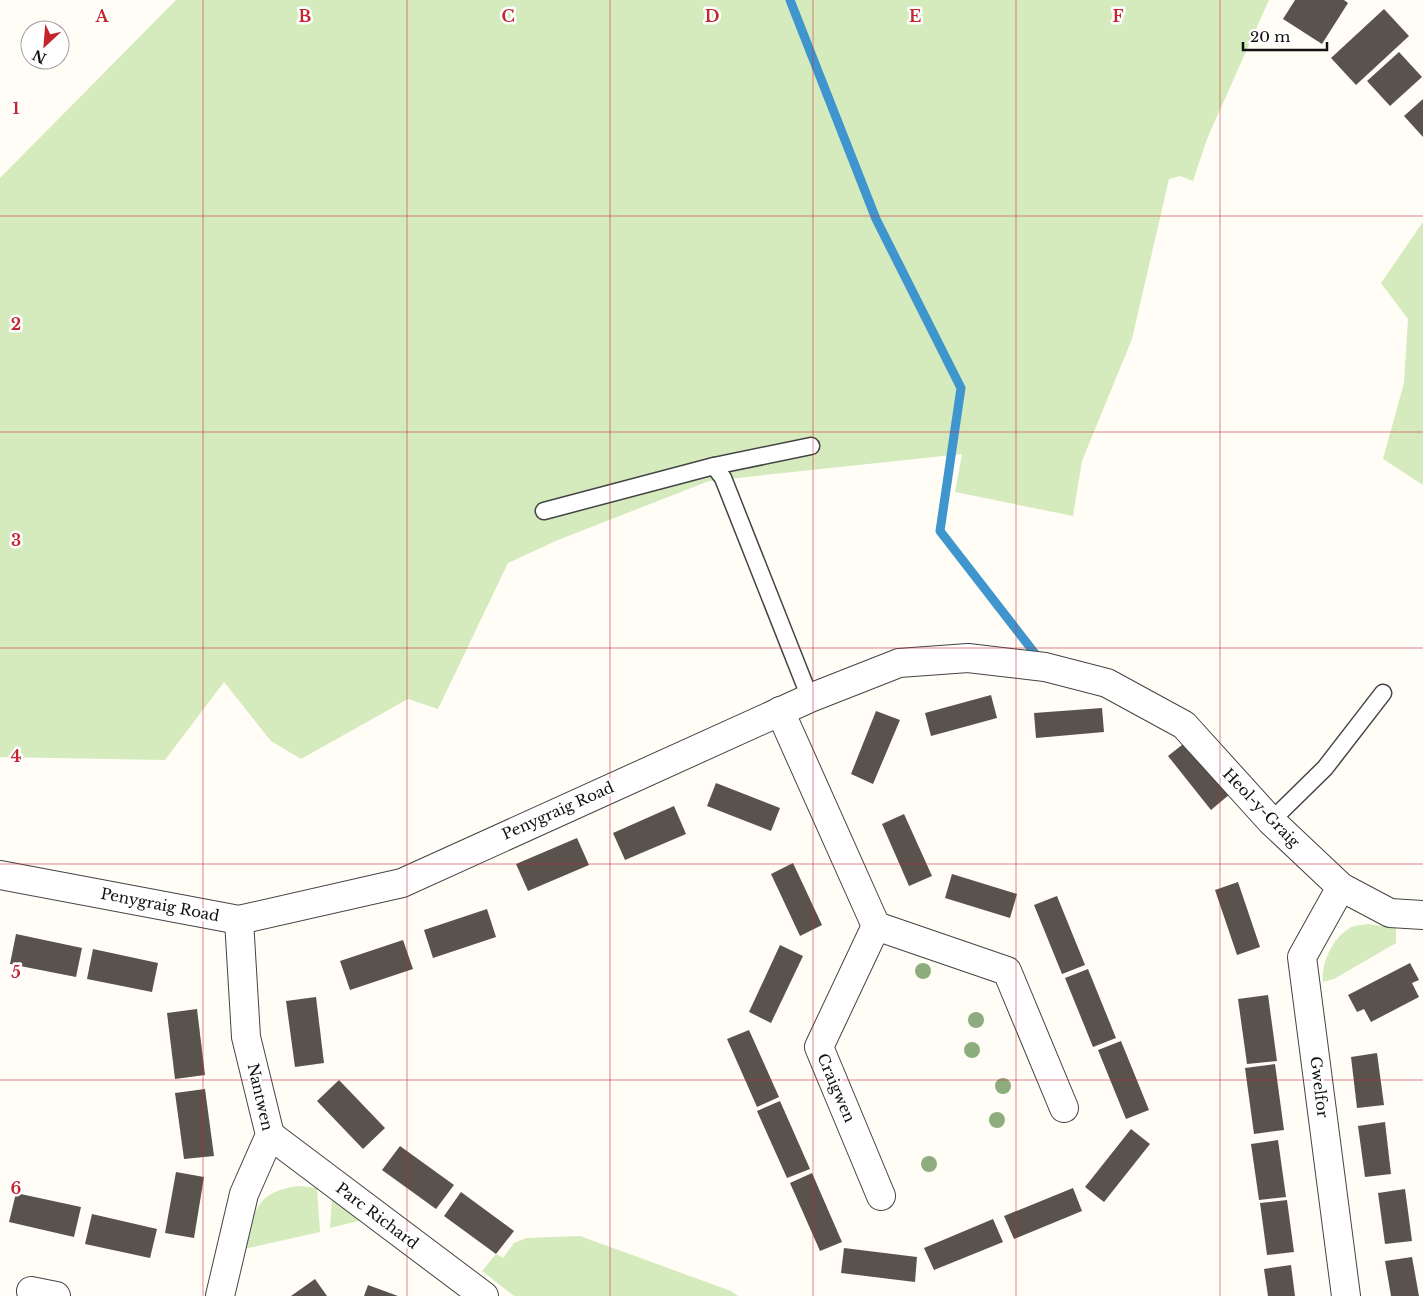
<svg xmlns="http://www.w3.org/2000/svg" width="1423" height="1296" viewBox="0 0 1423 1296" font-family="'Libre Baskerville',serif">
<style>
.grass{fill:#d5ebbd}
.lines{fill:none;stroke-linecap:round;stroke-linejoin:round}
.stream{stroke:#3f96cf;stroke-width:9}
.building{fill:#5a524d}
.lane-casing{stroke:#444;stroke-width:19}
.street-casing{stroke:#444;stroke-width:30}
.lane{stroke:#fff;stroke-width:16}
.street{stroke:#fff;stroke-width:28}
.tree{fill:#8dad7f}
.grid{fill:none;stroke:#c4262e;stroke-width:1;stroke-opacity:0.55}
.labels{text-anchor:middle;stroke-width:5;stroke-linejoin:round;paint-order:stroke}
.street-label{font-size:15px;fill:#111;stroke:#fff}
.grid-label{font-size:16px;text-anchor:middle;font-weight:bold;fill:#c4262e;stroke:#fff;stroke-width:5;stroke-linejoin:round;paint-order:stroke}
</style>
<rect width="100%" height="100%" fill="#fffdf5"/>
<!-- grass -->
<g class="grass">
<path d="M176,0H1269L1207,139L1193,181L1180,176L1169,179L1132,339L1082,461L1073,516L955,492L962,454L709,481L558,540L508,563L438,709L408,699L301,759L271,741L224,682L165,760L0,757V178Z"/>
<path d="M1423,222V485L1383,459L1404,383L1408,319L1381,283Z"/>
<path d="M1368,924L1396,928V943L1334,979L1323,982C1321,963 1332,940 1348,929C1353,925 1362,925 1368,924Z"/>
<path d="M300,1186L317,1188L320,1232L244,1249C253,1212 257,1190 300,1186Z"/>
<path d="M332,1198L362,1220L330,1228Z"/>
<path d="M580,1236L731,1291L738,1296H514L482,1271L496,1254L503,1258L514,1243L526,1238Z"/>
</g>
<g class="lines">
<!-- stream -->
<path class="stream" d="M790,0L876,219L961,388L940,531L1040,660"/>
</g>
<!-- building -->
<g class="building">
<path d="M1295,0H1344L1348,3L1322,44L1283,19Z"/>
<path d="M1384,9L1409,36L1356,85L1331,58Z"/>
<path d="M1399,52L1422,77L1390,106L1367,81Z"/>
<path d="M1423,99V137L1404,116Z"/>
<path d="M991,695L997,718L931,736L925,713Z"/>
<path d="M1102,708L1104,732L1036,738L1034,713Z"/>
<path d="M876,711L900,720L873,784L851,774Z"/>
<path d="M1187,741L1230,794L1211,810L1168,756Z"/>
<path d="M716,783L780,808L771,831L707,806Z"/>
<path d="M674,806L686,834L625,860L613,833Z"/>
<path d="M904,814L932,876L909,886L882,824Z"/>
<path d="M577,838L589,865L528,891L516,864Z"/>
<path d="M793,863L822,925L800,936L771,874Z"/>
<path d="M952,874L1017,894L1010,918L945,898Z"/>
<path d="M1238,882L1260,947L1237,955L1215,890Z"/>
<path d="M1057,896L1085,965L1062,974L1034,905Z"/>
<path d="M487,909L496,937L433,958L424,930Z"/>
<path d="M16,934L82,948L76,977L10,964Z"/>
<path d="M403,940L413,969L350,990L340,961Z"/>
<path d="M780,945L803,956L771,1023L749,1012Z"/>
<path d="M93,949L158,963L152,992L87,979Z"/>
<path d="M1410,963L1419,980L1412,983L1419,997L1371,1022L1364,1009L1357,1012L1348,995Z"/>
<path d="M1088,969L1116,1038L1093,1047L1065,978Z"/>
<path d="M1268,995L1277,1061L1247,1064L1238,999Z"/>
<path d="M316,997L324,1063L295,1067L286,1001Z"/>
<path d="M197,1009L205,1075L175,1079L167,1013Z"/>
<path d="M749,1030L779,1097L757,1107L727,1039Z"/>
<path d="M1121,1041L1149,1110L1126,1119L1098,1050Z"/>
<path d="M1377,1053L1384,1105L1357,1108L1351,1057Z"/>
<path d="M1275,1064L1284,1130L1254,1134L1245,1068Z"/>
<path d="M339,1080L385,1128L363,1149L317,1101Z"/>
<path d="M205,1089L214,1156L184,1159L175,1093Z"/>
<path d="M780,1101L810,1169L787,1178L757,1111Z"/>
<path d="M1385,1122L1391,1174L1365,1177L1358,1126Z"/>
<path d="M1131,1129L1150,1144L1104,1202L1085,1187Z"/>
<path d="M1278,1140L1286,1197L1259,1200L1251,1144Z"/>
<path d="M400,1146L454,1185L436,1209L382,1170Z"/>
<path d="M176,1172L204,1177L194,1238L165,1233Z"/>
<path d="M812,1173L842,1242L820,1251L790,1183Z"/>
<path d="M1073,1188L1082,1211L1014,1239L1004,1216Z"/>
<path d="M1405,1189L1412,1241L1385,1244L1378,1193Z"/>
<path d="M461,1192L514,1231L496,1254L444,1216Z"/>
<path d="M16,1193L81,1207L74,1237L9,1222Z"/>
<path d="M1287,1200L1294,1252L1267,1255L1260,1203Z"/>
<path d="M92,1214L157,1229L150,1258L85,1244Z"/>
<path d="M993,1219L1003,1242L934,1270L924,1248Z"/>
<path d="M844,1248L917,1257L915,1282L841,1273Z"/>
<path d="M1412,1257L1419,1296H1391L1385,1261Z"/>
<path d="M1291,1265L1295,1296H1268L1264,1269Z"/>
<path d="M315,1279L327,1296H291Z"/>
<path d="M368,1285L398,1296H364Z"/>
</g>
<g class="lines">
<defs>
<g id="lane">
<path d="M714,466L811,446"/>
<path d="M544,511L714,466L723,478L810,698"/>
<path d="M1271,821L1325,768L1383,693"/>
</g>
<g id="street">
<path d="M780,711L876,926L1007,971L1064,1108"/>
<path d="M0,875L239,920L402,883L810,698L899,663L968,658L1045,667L1107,683L1184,725L1271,821L1341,887L1390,913L1423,915"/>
<path d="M1341,887L1302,957L1346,1296"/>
<path d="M876,926L819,1047L881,1196"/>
<path d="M270,1135L484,1296"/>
<path d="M31,1291L56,1296"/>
<path d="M220,1296L244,1194L270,1135L246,1037L239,920"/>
</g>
</defs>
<!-- lane casing -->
<use href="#lane" class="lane-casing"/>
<!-- street casing -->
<use href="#street" class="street-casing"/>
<!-- lane -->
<use href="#lane" class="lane"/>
<!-- street -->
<use href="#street" class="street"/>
</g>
<!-- trees -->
<g class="tree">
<circle cx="923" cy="971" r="8"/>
<circle cx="976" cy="1020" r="8"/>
<circle cx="972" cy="1050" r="8"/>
<circle cx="1003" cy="1086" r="8"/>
<circle cx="997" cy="1120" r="8"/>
<circle cx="929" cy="1164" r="8"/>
</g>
<!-- grid -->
<path class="grid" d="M203,0V1296M407,0V1296M610,0V1296M813,0V1296M1016,0V1296M1220,0V1296M0,216H1423M0,432H1423M0,648H1423M0,864H1423M0,1080H1423"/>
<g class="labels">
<!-- street labels -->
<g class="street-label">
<text transform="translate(1261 808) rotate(46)" y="5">Heol-y-Graig</text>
<text transform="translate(558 811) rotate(-24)" y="5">Penygraig Road</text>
<text transform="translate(160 905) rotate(11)" y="5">Penygraig Road</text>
<text transform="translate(1319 1087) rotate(83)" y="5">Gwelfor</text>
<text transform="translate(836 1088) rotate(67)" y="5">Craigwen</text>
<text transform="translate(260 1097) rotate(77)" y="5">Nantwen</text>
<text transform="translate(377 1216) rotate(37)" y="5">Parc Richard</text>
</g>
</g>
<g class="grid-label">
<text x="102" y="22">A</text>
<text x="305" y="22">B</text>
<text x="508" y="22">C</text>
<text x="712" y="22">D</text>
<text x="915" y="22">E</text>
<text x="1118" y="22">F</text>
<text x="16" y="114">1</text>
<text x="16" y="330">2</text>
<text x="16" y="546">3</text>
<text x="16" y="762">4</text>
<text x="16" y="978">5</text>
<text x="16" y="1194">6</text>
</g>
<!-- north arrow -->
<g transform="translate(45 45) rotate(206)"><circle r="24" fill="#ffffff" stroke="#a0a0a0"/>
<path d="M0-4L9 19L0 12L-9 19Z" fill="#c4262e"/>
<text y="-8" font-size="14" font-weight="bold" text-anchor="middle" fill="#111111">N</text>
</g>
<!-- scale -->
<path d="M1243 42v8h84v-8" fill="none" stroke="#111111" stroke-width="2.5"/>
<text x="1250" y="42" font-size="15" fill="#111111" stroke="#ffffff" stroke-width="4" paint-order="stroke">20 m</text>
</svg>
